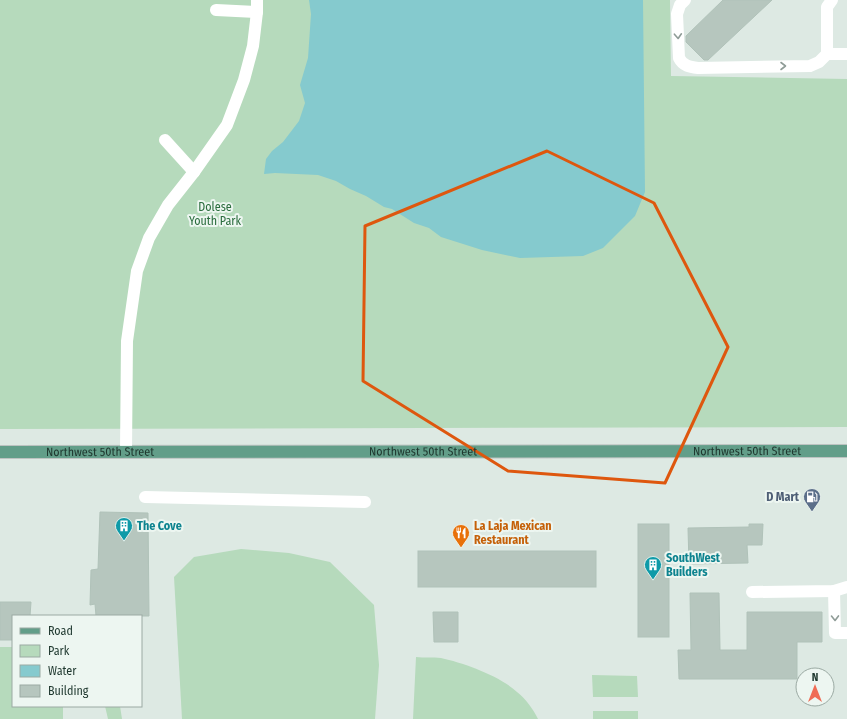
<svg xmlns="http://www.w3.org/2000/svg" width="847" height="719" viewBox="0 0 847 719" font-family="'Fira Sans Condensed',sans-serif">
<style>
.green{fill:#b6dabc}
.water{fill:#85cace}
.building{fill:#b6c6be;stroke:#b0c2b9}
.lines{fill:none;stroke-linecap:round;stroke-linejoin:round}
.major-casing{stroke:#bcc3c1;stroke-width:14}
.minor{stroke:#fff;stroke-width:12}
.major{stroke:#629e89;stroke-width:12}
.oneway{stroke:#8f9c97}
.marked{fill:none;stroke:#de570e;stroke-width:3;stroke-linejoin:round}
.labels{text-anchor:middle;stroke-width:4;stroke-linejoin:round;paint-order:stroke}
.park-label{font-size:12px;fill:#2b6d3e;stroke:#edf6f1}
.street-label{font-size:12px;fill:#1f382f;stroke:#edf6f1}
.service-label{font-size:12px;font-weight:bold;fill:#4e5e75;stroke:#edf6f1;text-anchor:end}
.culture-label{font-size:12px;font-weight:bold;fill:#0d838f;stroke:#edf6f1;text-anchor:start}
.food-label{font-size:12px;font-weight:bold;fill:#c56008;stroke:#edf6f1;text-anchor:start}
</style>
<rect width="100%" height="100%" fill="#dde9e3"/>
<!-- green -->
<g class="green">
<path d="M0,0H670L671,76L847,79V427L0,429Z"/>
<path d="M241,549L289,553L330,562L374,605L379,665L375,719H182L174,577L194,557Z"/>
<path d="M0,647H13V706H63V719H0Z"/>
<path d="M416,657C424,658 433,657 441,658C464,663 500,676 517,692C526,699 533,709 538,719H413Z"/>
<path d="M592,675L637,676L638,697H593Z"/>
<path d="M105,706H120L122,719H108Z"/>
<rect x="593" y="711" width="45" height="8"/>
</g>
<!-- water -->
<path class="water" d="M309,0H643L645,192L635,216L603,248L583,256L520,258L482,250L441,237L429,228L414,223L392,209L384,207L366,196L350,189L336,181L318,175L275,173L264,174L266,159L272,151L283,142L299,121L305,103L300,85L308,58L311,14Z"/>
<!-- building -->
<g class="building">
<path d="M723,0H772L708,60H704L686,42V36Z"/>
<path d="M100,512L148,513L149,616H96L95,604L90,605L91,570L98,569Z"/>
<rect x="638" y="524" width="31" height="113"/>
<path d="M749,524H763L762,545H747L748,563L689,564L688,528L749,527Z"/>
<rect x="418" y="551" width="178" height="36"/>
<path d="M690,593H719L720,650H747V612H822V642H797V679H679L678,650H691Z"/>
<path d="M0,602H31L30,616H13V640H0Z"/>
<path d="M433,612H458V642H434Z"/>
</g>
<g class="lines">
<defs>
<g id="major">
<path id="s1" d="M0,452L847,451"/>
</g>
</defs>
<!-- major casing -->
<use href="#major" class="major-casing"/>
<!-- minor -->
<g class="minor">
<path d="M685,0L680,5L677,14L679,58C683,66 690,67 698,68L810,66L819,62L827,54V7L832,0"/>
<path d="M216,10L257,12"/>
<path d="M827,54H847"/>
<path d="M165,140L194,172"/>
<path d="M126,452L127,341L137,271L149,238L168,205L194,172L227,125L244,80L253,46L257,12V0"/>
<path d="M145,497L365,502"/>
<path d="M834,591L835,633H847"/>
<path d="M752,592L834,591L847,587"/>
</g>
<!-- major -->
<use href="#major" class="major"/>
</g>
<!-- one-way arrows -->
<defs><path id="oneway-chevron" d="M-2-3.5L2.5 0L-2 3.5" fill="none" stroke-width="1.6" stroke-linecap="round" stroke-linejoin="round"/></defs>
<g class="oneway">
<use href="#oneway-chevron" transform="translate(678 36) rotate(87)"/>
<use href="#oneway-chevron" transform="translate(783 66)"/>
<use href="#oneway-chevron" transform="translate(835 618) rotate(89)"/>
</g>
<!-- marked area -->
<path class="marked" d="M547,151L654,203L728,347L665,483L508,471L363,381L365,226Z"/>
<!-- icons -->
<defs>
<symbol id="fuel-pin" viewBox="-11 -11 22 30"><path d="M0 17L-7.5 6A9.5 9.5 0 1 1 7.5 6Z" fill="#5c6f8a" stroke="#edf6f1"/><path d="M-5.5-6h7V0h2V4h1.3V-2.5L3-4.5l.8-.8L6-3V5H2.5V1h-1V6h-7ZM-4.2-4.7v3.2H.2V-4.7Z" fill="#fff"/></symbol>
<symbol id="building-pin" viewBox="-11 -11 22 30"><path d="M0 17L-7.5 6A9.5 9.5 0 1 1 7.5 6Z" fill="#0f9aa8" stroke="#edf6f1"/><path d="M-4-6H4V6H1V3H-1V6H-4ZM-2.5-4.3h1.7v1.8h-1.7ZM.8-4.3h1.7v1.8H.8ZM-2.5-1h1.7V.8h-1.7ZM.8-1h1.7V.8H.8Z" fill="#fff"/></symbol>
<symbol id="restaurant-pin" viewBox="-11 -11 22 30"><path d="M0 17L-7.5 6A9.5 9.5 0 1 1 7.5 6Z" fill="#e8710a" stroke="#edf6f1"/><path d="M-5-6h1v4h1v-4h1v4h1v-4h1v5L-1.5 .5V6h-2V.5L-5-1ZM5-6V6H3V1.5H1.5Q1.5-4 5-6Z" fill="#fff"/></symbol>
</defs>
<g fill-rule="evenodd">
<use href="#fuel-pin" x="802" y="487" width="20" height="27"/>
<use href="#building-pin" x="114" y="516" width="20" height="27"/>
<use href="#restaurant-pin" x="451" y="523" width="20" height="27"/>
<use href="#building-pin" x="643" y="555" width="20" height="27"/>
</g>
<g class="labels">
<!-- park labels -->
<g class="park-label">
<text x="215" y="211">Dolese<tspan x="215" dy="14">Youth Park</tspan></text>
</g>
<!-- street labels -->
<g class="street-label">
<text dy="4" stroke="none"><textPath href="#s1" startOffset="747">Northwest 50th Street</textPath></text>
<text dy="4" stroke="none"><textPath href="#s1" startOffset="100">Northwest 50th Street</textPath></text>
<text dy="4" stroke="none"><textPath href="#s1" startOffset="423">Northwest 50th Street</textPath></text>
</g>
<!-- service labels -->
<g class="service-label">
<text x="799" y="501">D Mart</text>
</g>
<!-- culture labels -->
<g class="culture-label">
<text x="137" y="530">The Cove</text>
<text x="666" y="562">SouthWest<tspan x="666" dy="14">Builders</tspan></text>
</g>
<!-- food labels -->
<g class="food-label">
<text x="474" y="530">La Laja Mexican<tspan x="474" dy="14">Restaurant</tspan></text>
</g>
</g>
<!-- legend -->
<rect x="12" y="615" width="130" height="92" fill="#edf6f1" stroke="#9baaa3"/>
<rect x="20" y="628" width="20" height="6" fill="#629e89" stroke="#9baaa3"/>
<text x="48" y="635" font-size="12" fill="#1f382f">Road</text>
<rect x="20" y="645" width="20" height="12" fill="#b6dabc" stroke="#9baaa3"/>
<text x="48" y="655" font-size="12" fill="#1f382f">Park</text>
<rect x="20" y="665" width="20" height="12" fill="#85cace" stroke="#9baaa3"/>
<text x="48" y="675" font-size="12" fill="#1f382f">Water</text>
<rect x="20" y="685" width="20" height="12" fill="#b6c6be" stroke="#9baaa3"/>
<text x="48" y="695" font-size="12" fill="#1f382f">Building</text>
<!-- north arrow -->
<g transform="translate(815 687)"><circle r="19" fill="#edf6f1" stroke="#9baaa3"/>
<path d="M0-3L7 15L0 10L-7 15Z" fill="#ef6c55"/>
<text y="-6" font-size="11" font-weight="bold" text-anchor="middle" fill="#1f382f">N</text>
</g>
</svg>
